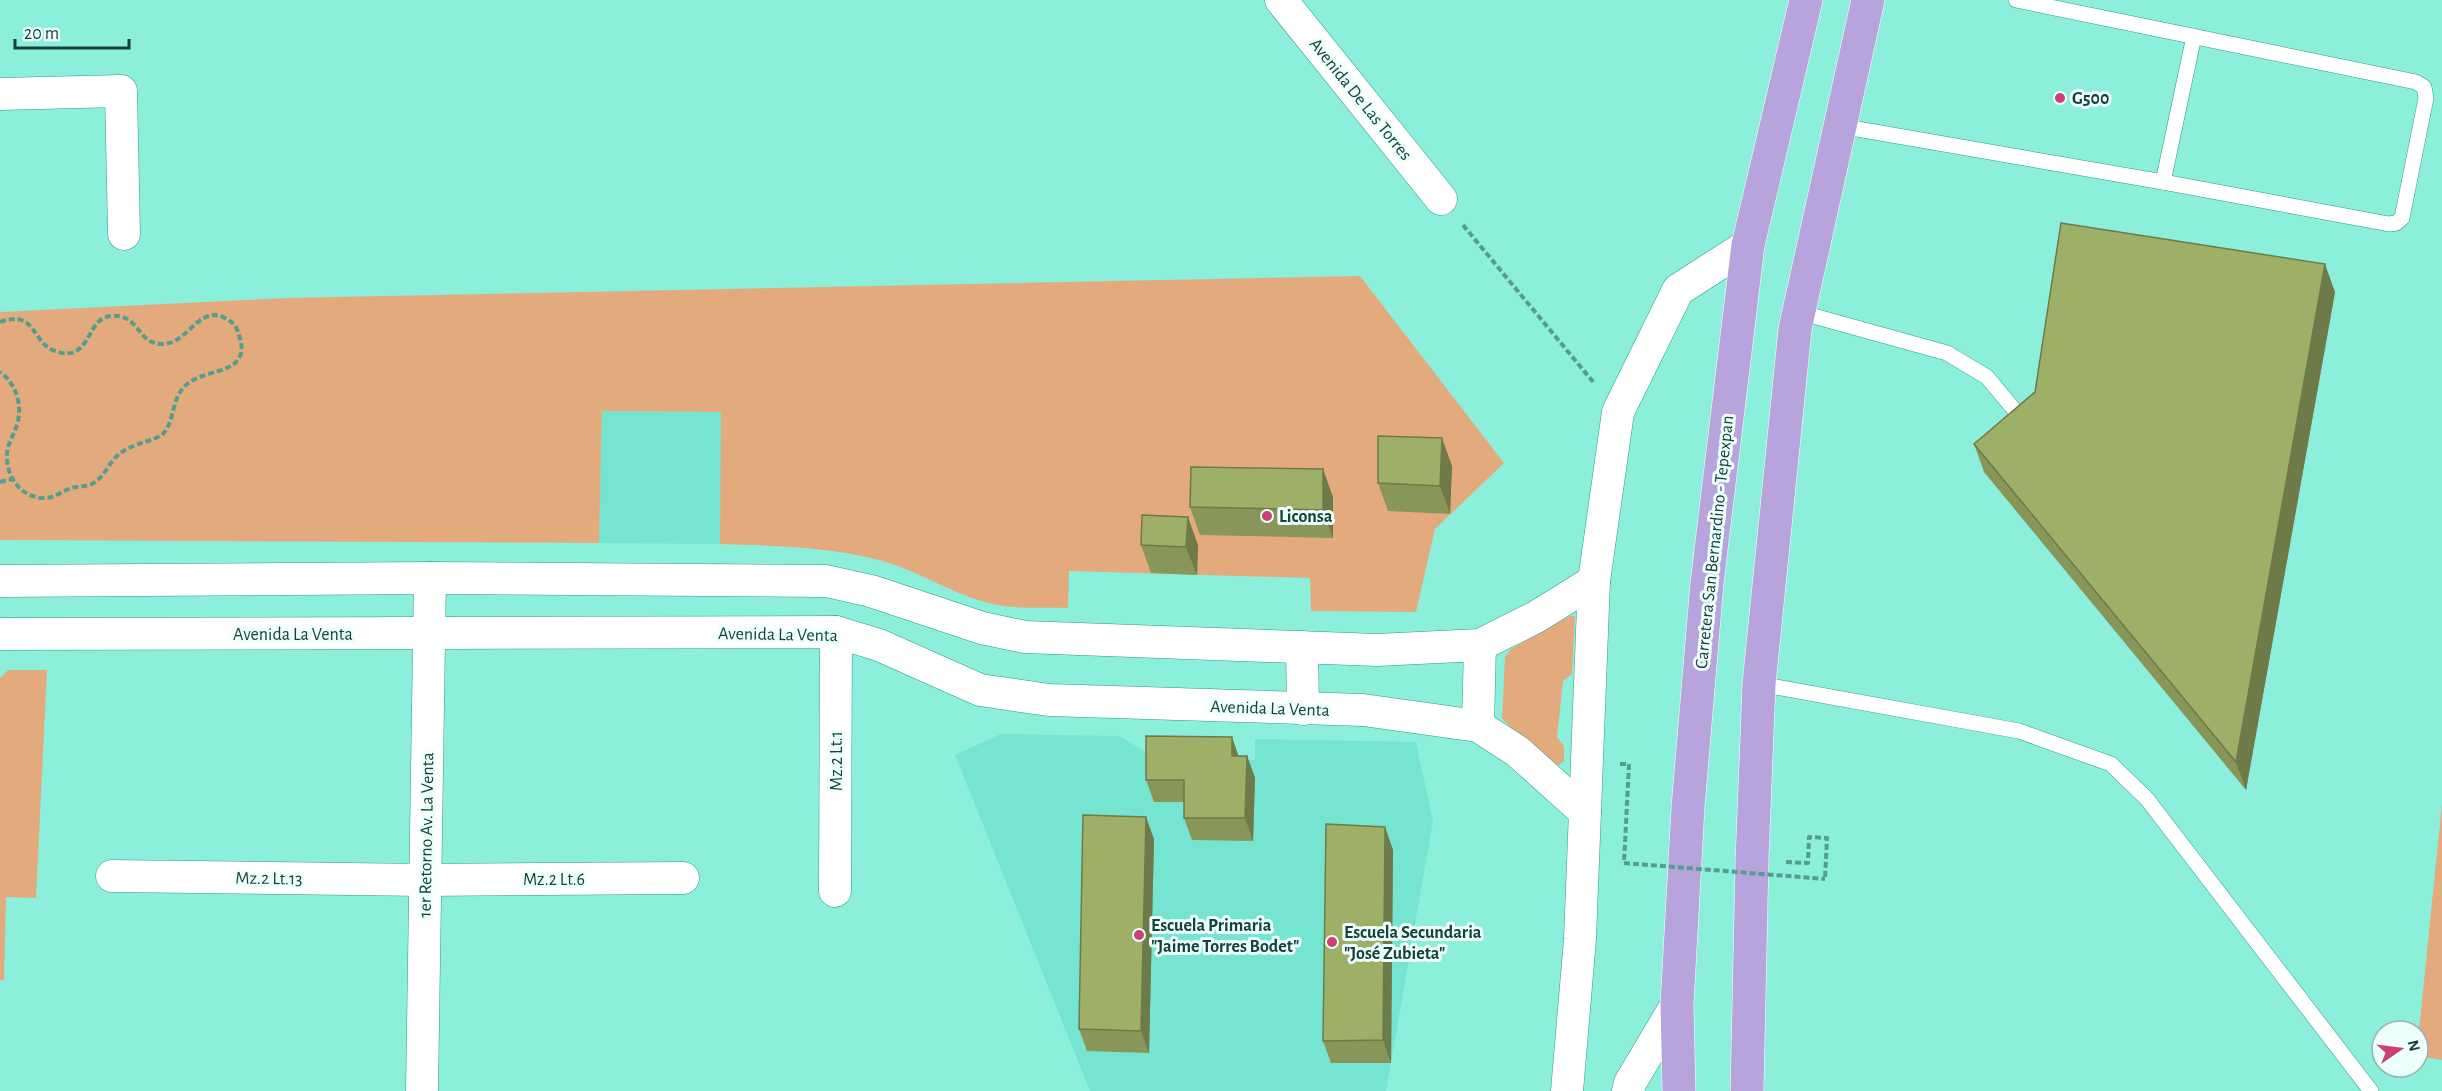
<svg xmlns="http://www.w3.org/2000/svg" width="2442" height="1091" viewBox="0 0 2442 1091" font-family="'Alegreya Sans',sans-serif">
<style>
.built{fill:#75e4d0}
.green{fill:#e3ab7d}
.lines{fill:none;stroke-linecap:round;stroke-linejoin:round}
.service-casing{stroke:#309a89;stroke-width:16}
.minor-casing{stroke:#309a89;stroke-width:33}
.trunk-casing{stroke:#fff;stroke-width:34}
.path{stroke:#559d90;stroke-width:4;stroke-dasharray:6 3;stroke-linecap:butt}
.service{stroke:#fff;stroke-width:15}
.minor{stroke:#fff;stroke-width:32}
.trunk{stroke:#b8a4dc;stroke-width:33}
.path-bridge{stroke:#559d90;stroke-width:4;stroke-dasharray:6 3;stroke-linecap:butt}
.wall{fill:#889659}
.shaded-wall{fill:#6f7a49}
.building{fill:#9eaf68;stroke:#6f7a49;stroke-width:1.5}
.poi-dot{fill:#cb4077;stroke:#edfffb;stroke-width:2}
.labels{text-anchor:middle;stroke-width:6;stroke-linejoin:round;paint-order:stroke}
.poi-label{font-size:18px;font-weight:bold;fill:#17423b;stroke:#edfffb;text-anchor:start}
.street-label{font-size:18px;fill:#17423b;stroke:#edfffb}
</style>
<rect width="100%" height="100%" fill="#8cefdc"/>
<!-- built -->
<g class="built">
<path d="M602,411L722,412L720,544L599,543Z"/>
<path d="M1001,734L1120,736L1155,758L1255,760V739L1416,742L1433,821L1386,1091H1090L955,755Z"/>
</g>
<!-- green -->
<g class="green">
<path d="M1360,276L1504,463L1435,529L1416,612L1311,611L1310,578L1069,571L1068,608C1047,607 1024,609 1004,606C960,600 921,571 879,560C823,546 778,546 720,544L721,412L602,411L599,543L0,540V312L286,298Z"/>
<path d="M1570,616H1575L1572,674L1563,681L1557,737L1564,746V761L1559,765C1549,764 1543,754 1536,747C1526,736 1511,730 1502,718L1505,657L1511,649Z"/>
<path d="M8,670H47L36,898L6,897L4,980H0V678Z"/>
<path d="M2442,804V1060L2418,1056V1040Z"/>
</g>
<g class="lines">
<defs>
<g id="service">
<path d="M1840,126L2163,182L2389,224L2396,223L2402,218L2426,98L2424,87L2416,82L2016,0"/>
<path d="M2163,182L2194,36"/>
<path d="M1799,312L1947,353L1987,377L2027,425"/>
<path d="M1759,684L2019,731L2111,764L2147,799L2371,1091"/>
</g>
<g id="minor">
<path d="M1281,0L1441,199"/>
<path d="M0,94L121,91L124,234"/>
<path d="M0,581L430,578L826,581L871,591L982,628L1025,637L1377,650L1480,645L1536,617L1594,581"/>
<path d="M0,634L836,632L879,645L980,690L1049,700L1363,710L1478,726L1517,751L1585,812"/>
<path d="M1302,647L1303,709"/>
<path d="M1478,726L1480,645"/>
<path d="M112,876L425,880L683,878"/>
<path d="M835,891L836,632"/>
<path d="M422,1091L430,578"/>
<path d="M1567,1091L1580,939L1594,581L1618,412L1678,290L1748,245"/>
<path d="M1628,1091L1630,1083L1677,1004"/>
</g>
<g id="trunk">
<path d="M1679,1091L1677,1004L1688,807L1707,583L1748,245L1806,0"/>
<path d="M1747,1091L1752,860L1759,684L1795,329L1868,0"/>
</g>
</defs>
<!-- service casing -->
<use href="#service" class="service-casing"/>
<!-- minor casing -->
<use href="#minor" class="minor-casing"/>
<!-- trunk casing -->
<use href="#trunk" class="trunk-casing"/>
<!-- path -->
<g class="path">
<path d="M1463,225L1594,383"/>
<path d="M0,322C37,309 31,343 55,351C92,364 85,318 111,316C138,313 138,343 160,344C192,346 199,294 235,325C261,380 203,364 183,388C171,402 175,422 162,435C148,443 129,444 117,456C107,465 103,481 89,485C83,487 77,486 71,488C61,492 53,499 41,498C16,495 3,470 8,447C11,438 16,430 18,421C22,402 15,383 0,372"/>
<path d="M0,482L12,479"/>
<path d="M1620,764H1629L1624,863"/>
<path d="M1786,862L1808,863L1809,837L1827,838L1825,879"/>
</g>
<!-- service -->
<use href="#service" class="service"/>
<!-- minor -->
<use href="#minor" class="minor"/>
<!-- trunk -->
<use href="#trunk" class="trunk"/>
<!-- path-bridge -->
<path class="path-bridge" d="M1624,863L1825,879"/>
</g>
<!-- wall -->
<g class="wall">
<path d="M2335,292L2246,790L1984,472L1974,444Z"/>
<path d="M1452,466L1450,514L1388,511L1378,483Z"/>
<path d="M1333,497V538L1200,535L1190,507Z"/>
<path d="M1141,545H1198L1197,575L1151,573Z"/>
<path d="M1239,756H1247L1255,778L1253,841L1192,840L1184,818V802H1154L1146,780Z"/>
<path d="M1385,827L1393,850L1391,1063H1331L1323,1041Z"/>
<path d="M1154,839L1149,1053L1087,1051L1079,1029Z"/>
</g>
<!-- shaded-wall -->
<g class="shaded-wall">
<path d="M2325,264L2335,292L2246,790L2236,762Z"/>
<path d="M1442,438L1452,466L1450,514L1440,486Z"/>
<path d="M1323,469L1333,497V538L1323,510Z"/>
<path d="M1188,517L1198,545L1197,575L1186,547Z"/>
<path d="M1232,737L1240,760L1232,756Z"/>
<path d="M1247,756L1255,778L1253,841L1245,818Z"/>
<path d="M1146,817L1154,839L1149,1053L1141,1031Z"/>
<path d="M1385,827L1393,850L1391,1063L1383,1040Z"/>
</g>
<!-- building -->
<g class="building">
<path d="M2061,223L2325,264L2236,762L1974,444L2035,392Z"/>
<path d="M1378,436L1442,438L1440,486L1378,483Z"/>
<path d="M1191,467L1323,469V510L1190,507Z"/>
<path d="M1142,515L1188,517L1186,547L1141,545Z"/>
<path d="M1146,736L1232,737V756H1247L1245,818H1184V780H1146Z"/>
<path d="M1083,815L1146,817L1141,1031L1079,1029Z"/>
<path d="M1326,824L1385,827L1383,1040L1323,1041Z"/>
</g>
<!-- markers -->
<g class="poi-dot">
<circle cx="2060" cy="98" r="6"/>
<circle cx="1267" cy="516" r="6"/>
<circle cx="1139" cy="935" r="6"/>
<circle cx="1332" cy="942" r="6"/>
</g>
<g class="labels">
<!-- poi labels -->
<g class="poi-label">
<text x="2072" y="104">G500</text>
<text x="1279" y="522">Liconsa</text>
<text x="1151" y="931">Escuela Primaria<tspan x="1151" dy="21">"Jaime Torres Bodet"</tspan></text>
<text x="1344" y="938">Escuela Secundaria<tspan x="1344" dy="21">"José Zubieta"</tspan></text>
</g>
<!-- street labels -->
<g class="street-label">
<text transform="translate(1361 99) rotate(51)" y="6">Avenida De Las Torres</text>
<text transform="translate(1714 542) rotate(-84)" y="6">Carretera San Bernardino - Tepexpan</text>
<text x="293" y="640">Avenida La Venta</text>
<text transform="translate(778 634) rotate(1)" y="6">Avenida La Venta</text>
<text transform="translate(1270 708) rotate(2)" y="6">Avenida La Venta</text>
<text transform="translate(836 761) rotate(-90)" y="6">Mz.2 Lt.1</text>
<text transform="translate(426 835) rotate(-89)" y="6">1er Retorno Av. La Venta</text>
<text transform="translate(269 878) rotate(1)" y="6">Mz.2 Lt.13</text>
<text x="554" y="885">Mz.2 Lt.6</text>
</g>
</g>
<!-- north arrow -->
<g transform="translate(2400 1049) rotate(76)"><circle r="28" fill="#edfffb" stroke="#97b3ae" stroke-width="1.5"/>
<path d="M0-4.5L10 22L0 15L-10 22Z" fill="#cb4077"/>
<text y="-9" font-size="16" font-weight="bold" text-anchor="middle" fill="#17423b">N</text>
</g>
<!-- scale -->
<path d="M15 39v9h114v-9" fill="none" stroke="#17423b" stroke-width="3"/>
<text x="24" y="39" font-size="18" fill="#17423b" stroke="#edfffb" stroke-width="4.5" paint-order="stroke">20 m</text>
</svg>
